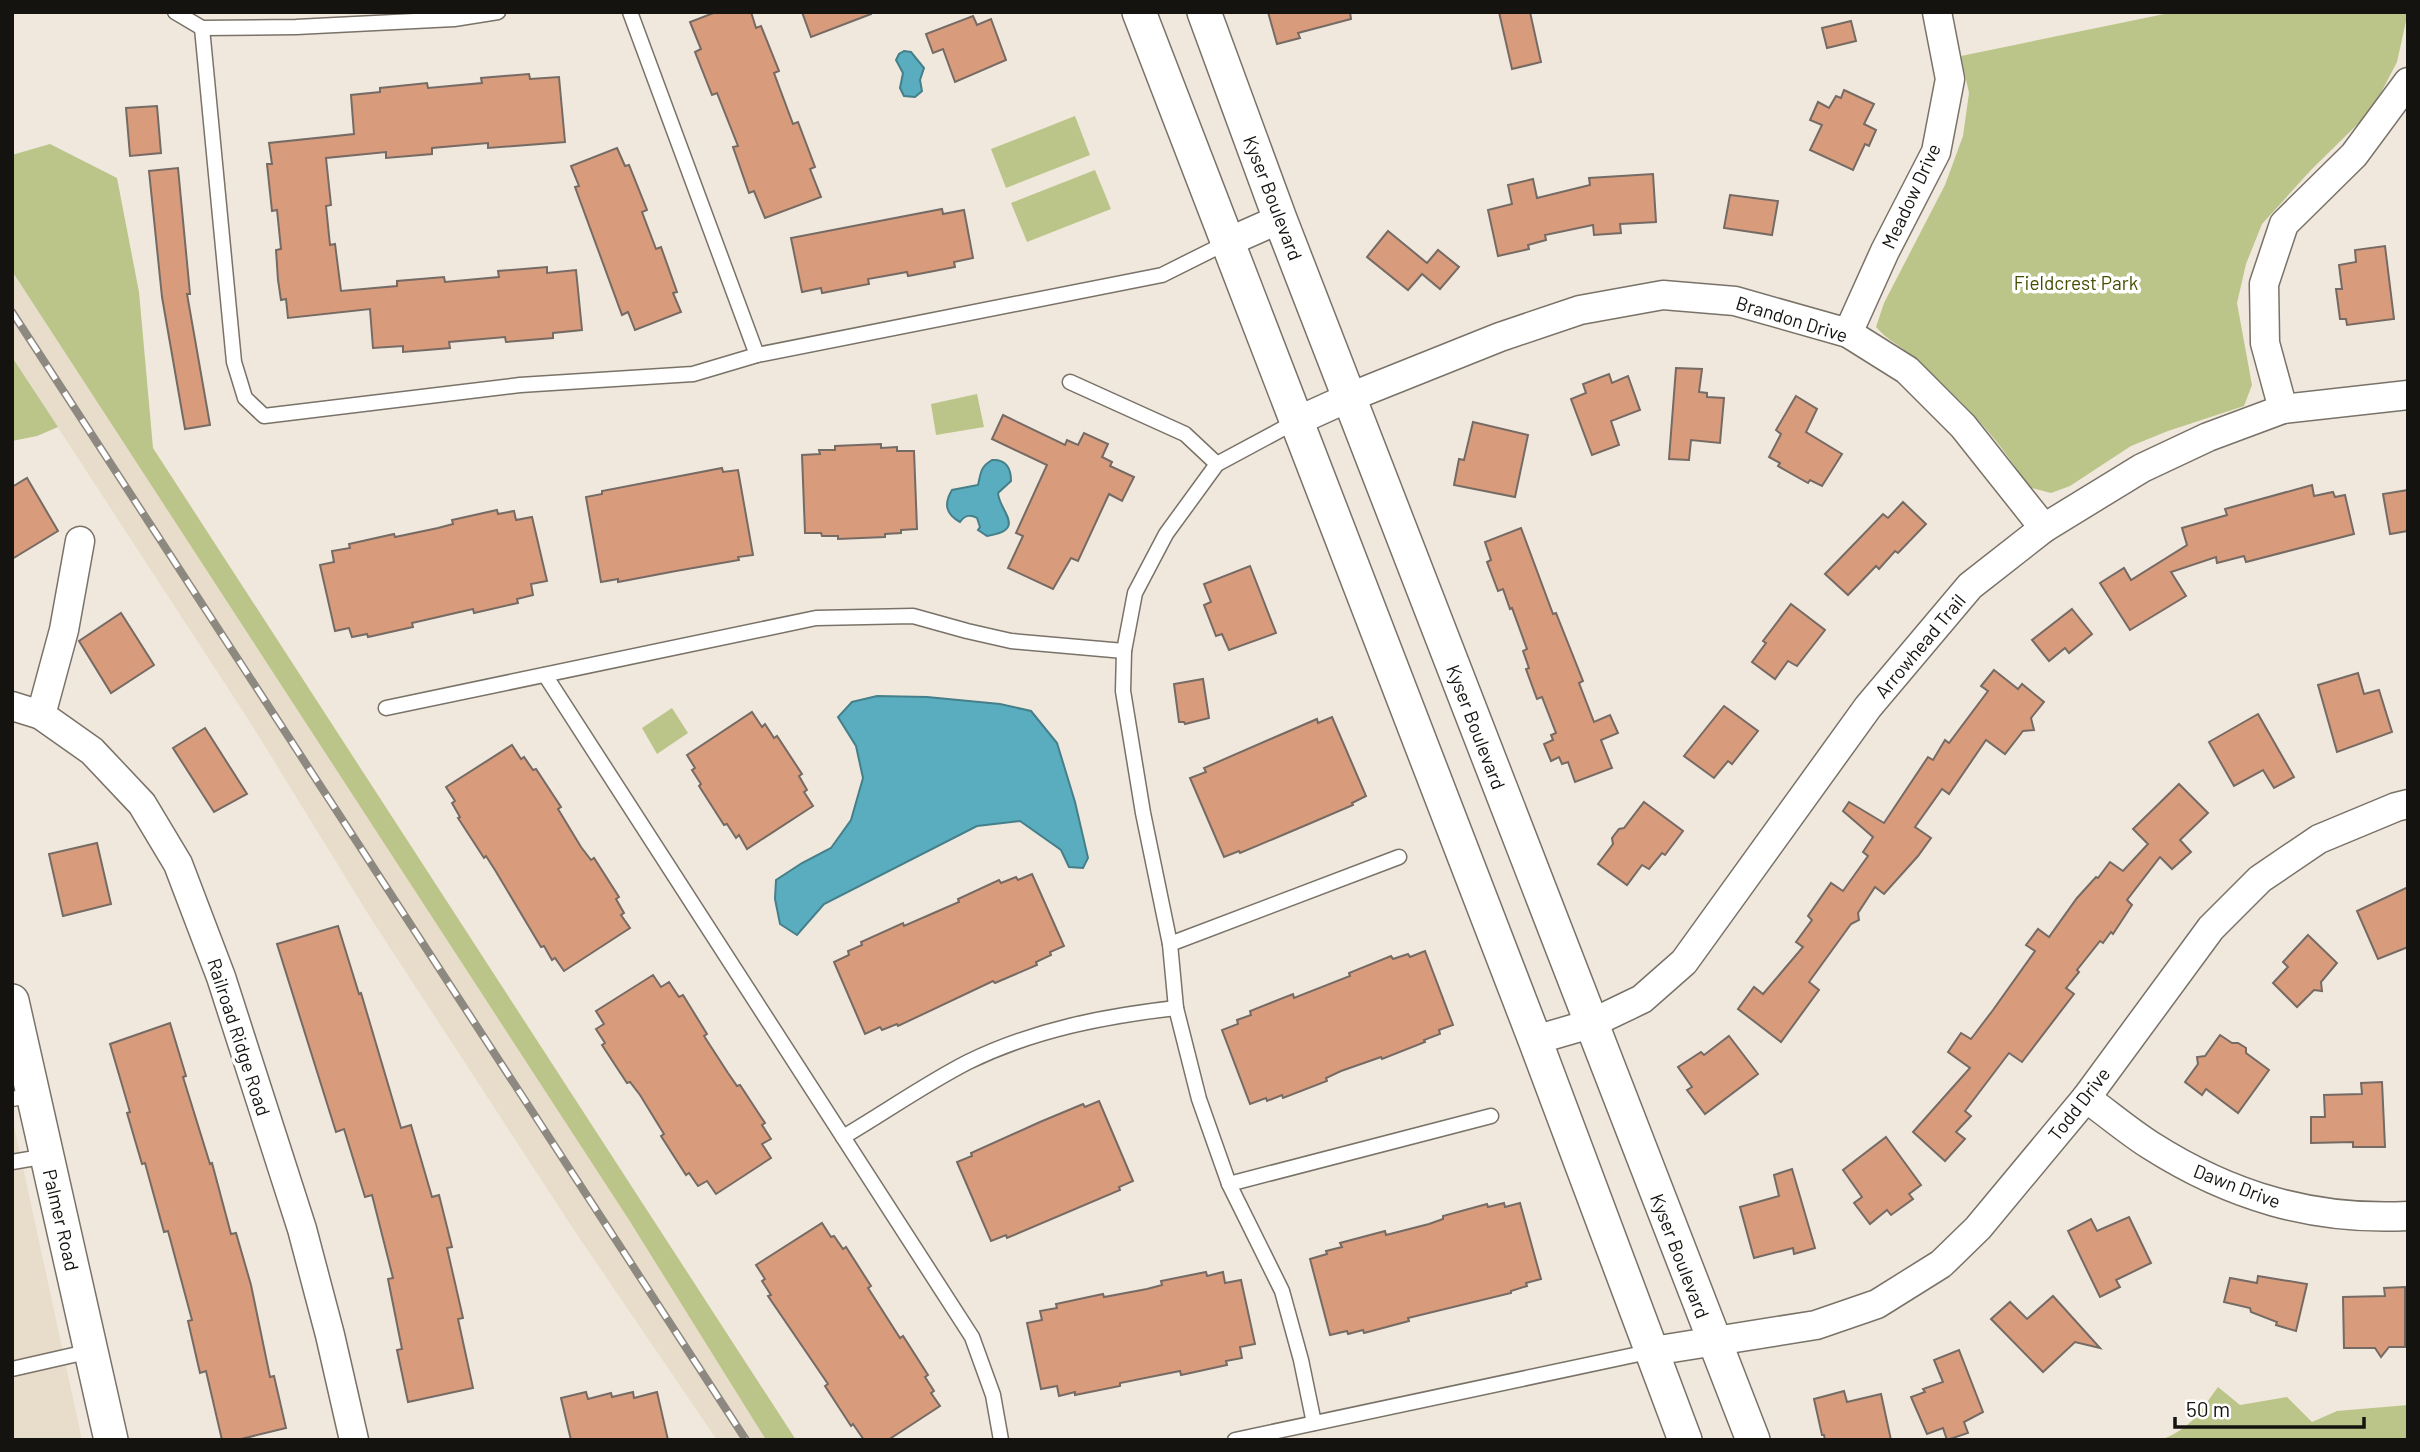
<svg xmlns="http://www.w3.org/2000/svg" width="2420" height="1452" viewBox="0 0 2420 1452" font-family="Barlow,sans-serif">
<style>
.built{fill:#e8dcca}
.green{fill:#bbc589}
.water{fill:#5aadbf;stroke:#457f8a;stroke-width:2}
.building{fill:#d89c7d;stroke:#766a64;stroke-width:2}
.lines{fill:none;stroke-linecap:round;stroke-linejoin:round}
.service-casing{stroke:#797268;stroke-width:17}
.minor-casing{stroke:#797268;stroke-width:31}
.tertiary-casing{stroke:#797268;stroke-width:36}
.service{stroke:#fff;stroke-width:14}
.minor{stroke:#fff;stroke-width:28}
.tertiary{stroke:#fff;stroke-width:33}
.rail-casing{stroke:#8d8880;stroke-width:8}
.rail{stroke:#fff;stroke-width:5;stroke-dasharray:16;stroke-linecap:butt}
.labels{text-anchor:middle;stroke-width:7;stroke-linejoin:round;paint-order:stroke}
.street-label{font-size:19px;fill:#15130f;stroke:#fff}
.park-label{font-size:19px;fill:#464d00;stroke:#fff}
</style>
<rect width="100%" height="100%" fill="#f0e8dc"/>
<!-- built -->
<g class="built">
<path d="M12,271L629,1220L766,1440H717L574,1230L370,917L250,722L12,357Z"/>
<path d="M12,1121H13L82,1440H12Z"/>
</g>
<!-- green -->
<g class="green">
<path d="M2174,12H2408L2397,62L2372,110L2312,169L2262,224L2246,264L2237,303L2252,385L2244,406L2168,431L2131,446L2070,486L2051,493L2028,487C1998,436 1957,396 1913,357C1900,345 1888,341 1876,327L1884,303L1945,185L1963,136L1969,93L1961,56Z"/>
<path d="M1075,116L1090,155L1006,188L991,149Z"/>
<path d="M50,144L117,178L139,292L153,448L796,1440H766L629,1220L12,271V155Z"/>
<path d="M1095,170L1111,209L1027,242L1011,203Z"/>
<path d="M12,357L58,427L37,436L12,441Z"/>
<path d="M977,394L984,427L936,435L931,404Z"/>
<path d="M672,708L688,733L657,754L642,728Z"/>
<path d="M2218,1387L2240,1405L2287,1397L2312,1422L2337,1411L2408,1405V1440H2160C2191,1429 2199,1413 2218,1387Z"/>
</g>
<!-- water -->
<g class="water">
<path d="M904,51L911,52L924,68L920,80L922,91L915,97L904,96L900,88L903,73L896,60L899,54Z"/>
<path d="M992,460C1006,459 1011,468 1011,481L998,493C999,511 1028,530 987,536L978,530L980,527L977,518C970,514 965,515 960,522C945,514 944,503 952,490L978,485C981,473 980,467 992,460Z"/>
<path d="M877,696L927,697L1000,704L1031,711L1057,743L1075,802L1088,858L1083,868L1069,867L1061,850L1020,821L977,826L824,904L797,935L780,924L775,899L776,880L802,863L831,848L851,820L863,778L856,746L838,717L852,702Z"/>
</g>
<!-- building -->
<g class="building">
<path d="M716,12H751L756,28L761,26L779,71L774,73L793,124L798,122L815,167L810,169L821,197L765,218L754,191L749,193L733,147L738,146L717,93L712,95L695,52L701,49L690,22Z"/>
<path d="M802,12H871V14L811,37Z"/>
<path d="M1268,12H1350L1351,19L1298,33L1300,38L1277,44Z"/>
<path d="M1499,12H1530L1541,62L1512,69Z"/>
<path d="M973,16L977,25L991,19L1006,60L955,82L943,49L933,53L926,34Z"/>
<path d="M1851,21L1856,41L1827,48L1822,28Z"/>
<path d="M529,74L530,79L559,77L565,142L488,148V143L432,148V154L386,158V152L326,158L331,205L326,206L330,245L335,244L341,291L397,286V281L444,277L445,282L499,277L498,271L547,267V273L576,270L582,330L553,333V338L506,342L505,337L449,342L450,348L403,352V346L373,348L370,309L288,318L286,299L281,300L278,280L276,250L281,249L277,210L272,211L267,164H272L269,143L354,134L351,95L380,92V88L427,83L428,88L482,83L481,78Z"/>
<path d="M1844,90L1874,104L1864,124L1876,130L1869,146L1865,144L1853,170L1810,150L1822,125L1810,120L1818,102L1829,108L1836,96L1841,98Z"/>
<path d="M157,106L161,153L130,156L126,108Z"/>
<path d="M617,148L625,166L629,165L647,210L642,212L656,249L661,247L677,292L673,293L681,312L635,330L628,312L622,315L575,187L579,186L571,166Z"/>
<path d="M178,168L190,294H187L210,425L185,429L162,297L149,171Z"/>
<path d="M1653,174L1656,222L1620,224L1621,233L1594,235L1593,225L1545,235L1546,240L1528,245L1529,249L1498,256L1488,210L1512,204L1508,185L1533,179L1537,198L1590,185L1589,178Z"/>
<path d="M1730,195L1778,201L1772,235L1724,228Z"/>
<path d="M942,209L943,214L964,210L973,258L954,262L955,267L908,276L907,272L868,279L869,284L822,293L821,288L802,292L791,238Z"/>
<path d="M1388,231L1427,263L1438,250L1459,267L1440,289L1422,274L1408,290L1367,257Z"/>
<path d="M2385,246L2394,319L2347,325L2346,319H2340L2336,289H2342L2339,265L2356,262L2355,250Z"/>
<path d="M1676,368L1702,369L1699,392L1707,393V397L1724,398L1720,443L1691,440L1689,460L1669,459Z"/>
<path d="M1609,374L1612,383L1628,376L1640,410L1611,421L1619,445L1592,455L1571,399L1586,393L1583,384Z"/>
<path d="M1796,396L1817,409L1806,432L1842,454L1822,486L1810,480L1808,483L1778,466L1780,463L1769,457L1781,434L1776,430Z"/>
<path d="M1003,415L1065,445L1067,440L1078,445L1084,433L1108,444L1102,457L1112,462L1110,466L1134,477L1122,501L1109,494L1078,561L1071,558L1053,589L1008,568L1023,536L1016,533L1047,465L992,439Z"/>
<path d="M1473,422L1528,435L1515,497L1454,485L1459,459L1464,460Z"/>
<path d="M881,444V448L897,447V451H914L917,529L901,530V533L885,534V537L838,539V536H822L821,533H805L802,455L820,454L819,450H835V446Z"/>
<path d="M722,468L723,472L738,470L753,555L738,557L739,560L676,571L618,582V579L601,582L586,497L602,494V491Z"/>
<path d="M27,478L58,531L12,559V487Z"/>
<path d="M2312,485L2314,496L2333,492L2335,497L2345,495L2354,534L2246,562L2244,556L2217,563L2216,557L2171,572L2186,596L2130,630L2100,583L2124,568L2131,580L2187,545L2182,528L2227,515L2225,509Z"/>
<path d="M2408,490V531L2390,534L2383,494Z"/>
<path d="M1903,502L1926,524L1898,553L1895,551L1879,569L1876,566L1848,595L1825,574L1883,514L1888,518Z"/>
<path d="M497,510L498,514L514,511L516,520L532,517L547,581L531,584L533,595L517,599L518,603L474,613L473,609L412,623L413,627L368,637L367,634L352,637L349,628L335,631L320,565L334,562L332,551L350,548L349,544L394,534L395,537L438,528L453,524L452,520Z"/>
<path d="M1521,528L1553,614L1556,613L1583,681L1579,683L1594,722L1610,715L1618,733L1601,740L1612,768L1575,782L1568,762L1562,764L1559,757L1551,761L1544,744L1553,740L1551,735L1556,733L1542,697L1537,699L1526,669L1529,668L1523,651L1527,649L1512,608L1510,609L1503,589L1498,591L1487,562L1491,560L1485,542Z"/>
<path d="M1250,566L1276,633L1229,650L1222,634L1216,636L1204,605L1211,602L1204,584Z"/>
<path d="M1791,604L1825,630L1797,666L1788,661L1775,679L1752,662L1766,643L1763,641Z"/>
<path d="M2072,609L2092,634L2069,653L2065,648L2049,661L2032,640Z"/>
<path d="M121,613L154,665L111,693L79,641Z"/>
<path d="M1994,670L2018,689L2022,684L2044,702L2031,718L2034,730L2023,731L2005,754L1986,740L1949,794L1942,789L1915,827L1931,838L1918,856L1884,894L1875,887L1858,913L1859,920L1851,924L1809,982L1819,990L1781,1042L1738,1009L1754,987L1763,994L1803,947L1796,942L1812,920L1808,916L1831,883L1843,891L1868,856L1863,852L1873,837L1843,811L1849,802L1884,823L1928,757L1933,760L1945,740L1949,743L1988,691L1981,686Z"/>
<path d="M2358,673L2364,694L2379,690L2392,732L2337,752L2318,685Z"/>
<path d="M1203,679L1209,718L1185,724L1184,722H1179L1174,684Z"/>
<path d="M1724,706L1758,731L1732,764L1728,761L1714,778L1684,756Z"/>
<path d="M752,712L762,727L765,724L774,738L777,736L802,774L799,776L807,790L804,792L813,806L747,849L739,835L736,838L727,824L724,825L699,786L701,784L692,770L695,768L687,755Z"/>
<path d="M2258,714L2294,777L2274,788L2263,770L2234,786L2209,742Z"/>
<path d="M1332,717L1366,796L1352,803L1353,805L1311,823L1240,853L1239,851L1224,857L1190,778L1206,772L1204,768L1273,738L1317,719L1318,723Z"/>
<path d="M205,728L247,794L214,812L173,748Z"/>
<path d="M512,745L521,759L524,757L533,770L536,769L561,807L558,809L581,847L591,860L594,858L619,897L616,899L624,913L621,915L630,928L564,971L555,958L552,960L544,946L541,947L495,870L486,856L484,858L458,818L460,817L452,803L455,801L446,787Z"/>
<path d="M2179,784L2208,813L2180,840L2191,852L2172,869L2160,857L2127,900L2132,905L2113,934L2111,932L2103,943L2100,941L2077,970L2079,972L2066,988L2074,994L2022,1062L2009,1053L1965,1111L1971,1116L1956,1132L1965,1139L1945,1161L1913,1132L1970,1068L1948,1052L1961,1033L1971,1039L1993,1010L2035,951L2026,945L2038,929L2049,937L2077,898L2096,877L2098,878L2110,862L2123,871L2148,844L2133,829Z"/>
<path d="M1644,802L1683,831L1665,855L1662,853L1649,869L1642,865L1627,885L1598,864L1613,844L1612,838L1619,829L1624,828Z"/>
<path d="M97,843L111,904L63,916L49,854Z"/>
<path d="M1032,874L1064,946L1050,952L1051,955L1036,962L1037,965L995,983L993,981L898,1026L897,1024L882,1030L880,1027L865,1034L834,962L849,955L848,951L862,945L861,942L903,923L904,926L936,912L959,902L958,899L999,880L1001,883L1016,877L1018,880Z"/>
<path d="M2408,887V947L2378,959L2357,911Z"/>
<path d="M338,926L359,994L361,993L401,1128L411,1125L432,1197L439,1195L452,1247L447,1248L463,1318L458,1319L473,1388L408,1402L397,1350L402,1349L388,1279L393,1278L372,1195L365,1197L344,1129L336,1132L277,944Z"/>
<path d="M2308,935L2337,963L2321,982L2322,991L2314,990L2297,1007L2273,983L2288,967L2283,962Z"/>
<path d="M1425,951L1453,1025L1439,1030L1440,1034L1424,1040L1425,1042L1382,1059L1381,1057L1341,1071L1326,1078L1327,1081L1283,1098L1282,1095L1267,1101L1266,1098L1250,1104L1222,1030L1238,1024L1237,1020L1251,1015L1250,1011L1293,994L1294,998L1350,976L1349,973L1391,956L1393,959L1408,954L1410,957Z"/>
<path d="M653,975L661,987L669,982L679,997L683,995L707,1034L704,1036L728,1073L737,1086L740,1085L765,1123L762,1125L771,1139L762,1144L771,1158L716,1194L707,1181L698,1186L689,1173L686,1175L661,1136L664,1134L640,1095L630,1082L627,1083L602,1045L605,1043L596,1029L604,1024L596,1011Z"/>
<path d="M170,1023L186,1076L183,1077L210,1164L212,1163L231,1234L236,1233L251,1285L270,1377L274,1376L286,1428L237,1440H222L206,1371L200,1373L188,1321L192,1320L168,1231L164,1232L145,1163L142,1164L127,1113L130,1112L110,1044Z"/>
<path d="M2220,1035L2232,1043H2238L2246,1048V1053L2269,1070L2238,1113L2206,1089L2202,1095L2185,1082L2198,1064L2197,1057L2205,1056Z"/>
<path d="M1729,1036L1758,1074L1705,1114L1687,1090L1692,1087L1678,1067L1701,1052L1704,1055Z"/>
<path d="M2382,1082L2385,1147H2353V1142L2311,1143V1117H2325L2324,1095L2362,1094L2361,1083Z"/>
<path d="M1099,1101L1133,1181L1119,1187L1120,1190L1007,1238L1006,1235L991,1241L957,1162L972,1156L971,1153L1040,1122L1083,1104L1085,1107Z"/>
<path d="M1886,1137L1921,1185L1909,1194L1913,1199L1891,1215L1887,1210L1870,1224L1854,1203L1862,1197L1843,1170Z"/>
<path d="M1792,1169L1815,1248L1794,1254L1793,1248L1754,1258L1740,1207L1779,1196L1774,1175Z"/>
<path d="M1504,1203L1505,1207L1520,1203L1541,1279L1526,1283L1527,1286L1511,1291V1293L1408,1318L1409,1321L1364,1333L1363,1330L1348,1334L1347,1331L1330,1335L1310,1259L1327,1254L1326,1251L1342,1247L1340,1243L1385,1231L1386,1235L1429,1224L1443,1219V1216L1487,1204L1488,1207Z"/>
<path d="M2129,1217L2151,1263L2116,1280L2120,1287L2100,1297L2068,1231L2091,1219L2097,1231Z"/>
<path d="M822,1223L831,1237L834,1236L843,1249L846,1247L871,1286L868,1288L900,1338L903,1336L928,1375L925,1377L934,1391L931,1393L940,1406L888,1440H864L853,1424L851,1426L825,1386L828,1384L768,1296L771,1295L762,1281L765,1279L756,1265Z"/>
<path d="M1206,1272L1207,1276L1223,1272L1225,1283L1241,1280L1255,1344L1240,1347L1242,1358L1226,1361L1227,1365L1181,1375L1180,1371L1120,1383V1386L1075,1395V1392L1059,1396L1057,1386L1041,1389L1027,1323L1042,1320L1040,1311L1057,1308L1056,1304L1103,1294L1104,1297L1147,1289L1162,1285L1161,1281Z"/>
<path d="M2258,1276L2307,1284L2296,1331L2276,1325L2277,1322L2251,1312L2250,1308L2224,1302L2230,1278L2257,1283Z"/>
<path d="M2405,1287V1347H2389L2381,1357L2375,1348H2344L2343,1297L2385,1296L2384,1288Z"/>
<path d="M2053,1296L2100,1348L2075,1342L2043,1372L1991,1319L2010,1302L2027,1319Z"/>
<path d="M1959,1350L1983,1412L1964,1422L1968,1433L1947,1440L1943,1428L1927,1434L1911,1397L1925,1392L1923,1389L1943,1382L1934,1360Z"/>
<path d="M1844,1391L1847,1402L1881,1394L1891,1440H1825L1824,1435H1822L1814,1399Z"/>
<path d="M586,1392L588,1399L611,1393L612,1397L633,1392L634,1398L657,1392L668,1440H571L561,1398Z"/>
</g>
<g class="lines">
<defs>
<g id="service">
<path d="M175,12L202,28L296,27L454,19L498,12"/>
<path d="M630,12L757,355"/>
<path d="M202,28L234,362L245,398L264,416L520,385L693,374L757,355L1162,275L1228,242"/>
<path d="M1070,382L1185,434L1217,464"/>
<path d="M1297,421L1217,464L1166,534L1135,593L1124,651L1123,691L1143,813L1170,944L1176,1008L1199,1099L1229,1184L1282,1291L1301,1360L1314,1423"/>
<path d="M545,675L972,1337L993,1395L1001,1440"/>
<path d="M386,708L816,618L913,616L967,631L1011,641L1124,651"/>
<path d="M1170,944L1399,857"/>
<path d="M12,1099L33,1095"/>
<path d="M843,1137C884,1113 925,1084 968,1062C1033,1030 1105,1016 1176,1008"/>
<path d="M12,1162L47,1156"/>
<path d="M1229,1184L1491,1116"/>
<path d="M12,1369L91,1351"/>
<path d="M1235,1440L1653,1351"/>
</g>
<g id="minor">
<path d="M1228,242L1280,219"/>
<path d="M1848,333L1885,251L1936,152L1950,79L1937,12"/>
<path d="M2283,409L2265,343L2264,284L2284,224L2354,155L2408,82"/>
<path d="M1297,421L1350,397L1500,337L1580,310L1663,295L1735,301L1848,333L1907,370L1963,426L2044,528"/>
<path d="M12,706L41,715L92,751L142,804L178,864L221,977L302,1229L330,1335L354,1440"/>
<path d="M41,715L64,630L80,541"/>
<path d="M1535,1040L1590,1024L1642,999L1684,962L1868,707L1970,586L2044,528L2142,468L2208,437L2283,409L2408,395"/>
<path d="M2086,1098C2107,1113 2128,1131 2150,1145C2230,1196 2313,1221 2408,1216"/>
<path d="M1653,1351L1816,1325L1877,1304L1941,1264L1978,1228L2086,1098L2211,928L2260,879L2319,839L2396,807L2408,804"/>
</g>
<g id="tertiary">
<path d="M1139,12L1535,1040L1685,1440"/>
<path d="M1204,12L1280,219L1753,1440"/>
<path d="M12,1001L111,1440"/>
</g>
</defs>
<!-- service casing -->
<use href="#service" class="service-casing"/>
<!-- minor casing -->
<use href="#minor" class="minor-casing"/>
<!-- tertiary casing -->
<use href="#tertiary" class="tertiary-casing"/>
<!-- service -->
<use href="#service" class="service"/>
<!-- minor -->
<use href="#minor" class="minor"/>
<!-- tertiary -->
<use href="#tertiary" class="tertiary"/>
<defs>
<path id="rail" d="M12,312L746,1440"/>
</defs>
<!-- rail casing -->
<use href="#rail" class="rail-casing"/>
<!-- rail -->
<use href="#rail" class="rail"/>
</g>
<g class="labels">
<!-- street labels -->
<g class="street-label">
<text transform="translate(1911 196) rotate(-65)" y="7">Meadow Drive</text>
<text transform="translate(1273 198) rotate(69)" y="7">Kyser Boulevard</text>
<text transform="translate(1792 319) rotate(17)" y="7">Brandon Drive</text>
<text transform="translate(1920 646) rotate(-50)" y="7">Arrowhead Trail</text>
<text transform="translate(1476 727) rotate(69)" y="7">Kyser Boulevard</text>
<text transform="translate(239 1037) rotate(72)" y="7">Railroad Ridge Road</text>
<text transform="translate(2079 1104) rotate(-52)" y="7">Todd Drive</text>
<text transform="translate(2237 1186) rotate(21)" y="7">Dawn Drive</text>
<text transform="translate(61 1220) rotate(77)" y="7">Palmer Road</text>
<text transform="translate(1680 1256) rotate(69)" y="7">Kyser Boulevard</text>
</g>
<!-- park labels -->
<g class="park-label">
<text x="2076" y="290">Fieldcrest Park</text>
</g>
</g>
<!-- border -->
<rect width="2420" height="1452" fill="none" stroke="#15130f" stroke-width="28"/>
<!-- scale -->
<path d="M2175 1417v10h189v-10" fill="none" stroke="#15130f" stroke-width="3.5"/>
<text x="2186" y="1417" font-size="21" fill="#15130f" stroke="#ffffff" stroke-width="5" paint-order="stroke">50 m</text>
</svg>
